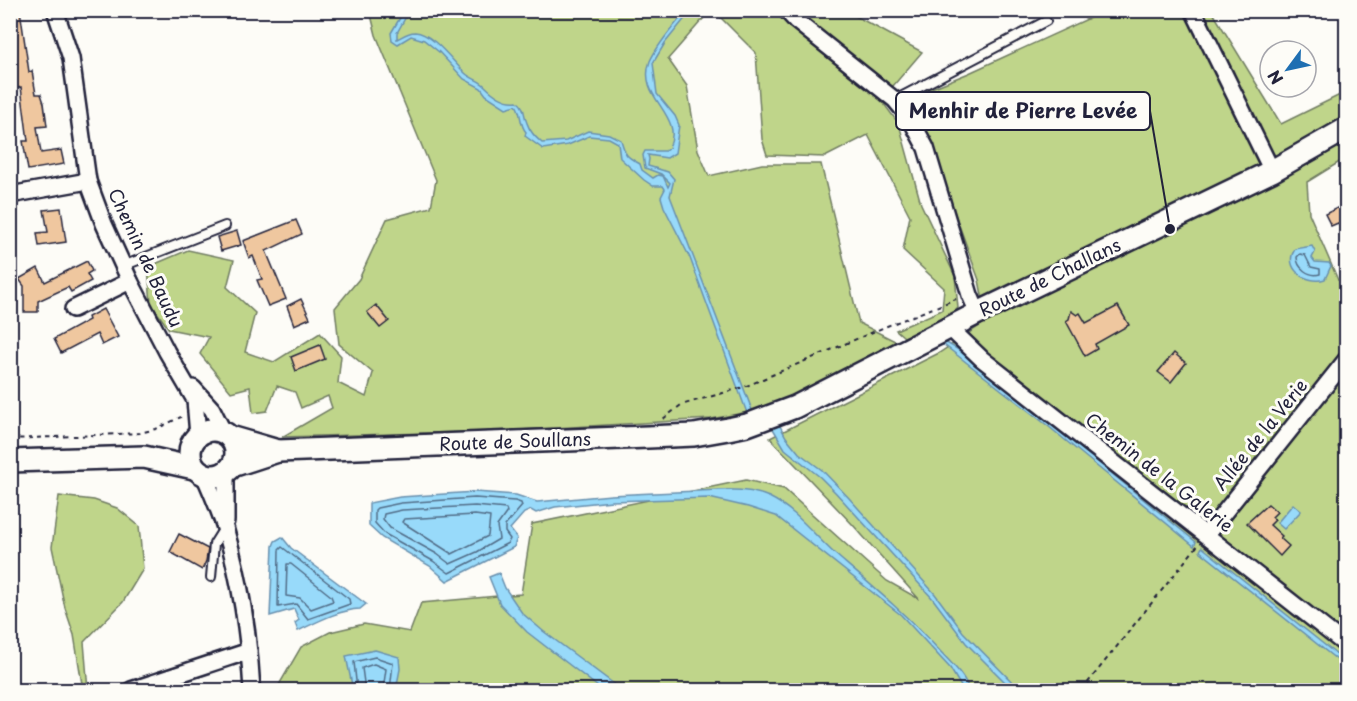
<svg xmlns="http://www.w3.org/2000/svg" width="1357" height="701" viewBox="0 0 1357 701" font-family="'Playpen Sans',sans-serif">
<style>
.green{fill:#bfd58a;stroke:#707c62;stroke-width:1.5}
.water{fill:#98dafa;stroke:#6990ae;stroke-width:1.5}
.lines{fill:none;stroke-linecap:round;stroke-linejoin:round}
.shore{stroke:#516c87;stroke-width:1.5}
.building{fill:#efc79f;stroke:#22223b;stroke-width:1.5}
.lane-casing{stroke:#22223b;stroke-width:12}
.street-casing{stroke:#22223b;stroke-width:20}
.secondary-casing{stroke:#22223b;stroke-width:26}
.path{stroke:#22223b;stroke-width:2;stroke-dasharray:4.5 4.5;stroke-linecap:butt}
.lane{stroke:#fdfcf7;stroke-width:8}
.street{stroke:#fdfcf7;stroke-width:15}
.secondary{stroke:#fdfcf7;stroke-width:21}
.labels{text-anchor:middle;stroke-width:6;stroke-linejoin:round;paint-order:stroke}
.street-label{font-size:18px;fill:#22223b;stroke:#fdfcf7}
.leader{fill:none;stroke:#22223b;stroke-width:2}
.callout-dot{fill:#22223b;stroke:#fdfcf7;stroke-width:2}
.callout{fill:#fdfcf7;stroke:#22223b;stroke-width:2}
.callout-label{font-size:20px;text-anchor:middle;font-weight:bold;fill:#22223b}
</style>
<rect width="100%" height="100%" fill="#fdfcf7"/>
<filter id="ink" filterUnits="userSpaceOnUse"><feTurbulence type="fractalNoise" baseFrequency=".0167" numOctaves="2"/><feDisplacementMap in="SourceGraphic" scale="12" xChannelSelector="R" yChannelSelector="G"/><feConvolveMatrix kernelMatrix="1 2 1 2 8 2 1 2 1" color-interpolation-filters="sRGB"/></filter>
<g filter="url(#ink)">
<!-- green -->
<g class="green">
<path d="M1107,10L1212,11L1281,124L1346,92V158L1307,182L1309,213L1338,280L1346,277V436L1338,447L1346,460V690H276L301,647L330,632L364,624L410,632L421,603L521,594L532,524L746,480L784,489L887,581L919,599L853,525L770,438L939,353L987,321L979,280L912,96L969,73Z"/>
<path d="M370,11H710L668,59L687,86L698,150L709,176L762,164H821L859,323L899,343L765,409L711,419L502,431L282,437L332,408L328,396L301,408L295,392L277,386L267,411L253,413L250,387L231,392L200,354L209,337L169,329L151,304L148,267L188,250L234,260L227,287L255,313L245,352L274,362L320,333L341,356L338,383L366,397L373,373L339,344L335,308L359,279L387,219L431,207L436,180L376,35Z"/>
<path d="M714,11H850V13L922,52L881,100L899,124L921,204L955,276L958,308L945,322L904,337L896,330L942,310L944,288L903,250L910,216L868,135L825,157L767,155L762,139L756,53Z"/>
<path d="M59,496L94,500L117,508L139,526L143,569L123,602L84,642L88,690H83L74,635L65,608L52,547Z"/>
</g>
<!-- water -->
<g class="water">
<path d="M404,11H409L397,33V39C403,36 408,32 415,32C433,33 453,62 465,73C471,79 480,80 485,86C494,95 505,103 517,101C526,108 523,114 527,123C530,132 535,137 542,143L566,141L588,131L609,134L621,140C626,157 626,156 640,164L642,170L653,178L658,175L663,176L668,187L670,183L661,174L645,168L643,155L645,151H665L669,148C685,114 636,98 650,61C658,43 674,26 686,11H691L665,43L653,63L657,94L675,116L679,125L675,153L667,158L648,155L649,159L648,166L668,172L674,179L670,196L752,410L747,413L690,258L664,207L661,197L665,189L663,186H653L644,180L620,158L618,143L609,138L589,136L568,145L543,149L525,136L526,132C519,124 522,113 516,105L506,108L486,95L481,88L464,79L439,52L424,40L411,36L398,44L392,40L391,33Z"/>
<path d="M1312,246L1315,252L1312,258L1315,262L1329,263L1331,266L1325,279C1307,285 1282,268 1295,249Z"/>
<path d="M945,342L964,353L1196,542L1194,546L1048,426L944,345L938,346L779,424L786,437L799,453L822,470L849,498L935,594L963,632L1020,690H1013L966,643L933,599L836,493L820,477L785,449L772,427L757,434L755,431Z"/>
<path d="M719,490C736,489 753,490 769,497C796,510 813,534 835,554C871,585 907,615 939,650C950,662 965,675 969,690H963L950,668L901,615L776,516L748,507L709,498L612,501L555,507L536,513L531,510L524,513L510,529L517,538L514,547L447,581L430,566L382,538L369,526V503L400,497L475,492L516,495L537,502L611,495Z"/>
<path d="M1293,504L1301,511L1284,529L1277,523Z"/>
<path d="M282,537L291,548L366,604L360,609C339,610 317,622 298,631L295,623L299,620L294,609L270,616L273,546L275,541Z"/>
<path d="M1202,547L1346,662V667L1200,551Z"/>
<path d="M499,573L505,588L522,613L543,631L622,690H602L527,632L500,604L489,577Z"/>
<path d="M375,650L399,657L400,669L396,690H353L346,656Z"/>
</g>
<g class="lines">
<!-- shore -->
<g class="shore">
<path d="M1300,254L1305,255L1311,267L1320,269V274C1309,277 1297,268 1297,257Z"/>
<path d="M475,498L515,501L521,503L522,506L505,526V532L510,539L508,543L449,573L433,561L385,534L375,523V510L377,508L401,503Z"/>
<path d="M475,506L506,509L507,512L497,526L499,539L477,552L450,564L437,554L390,528L383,519L384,514L402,510Z"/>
<path d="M475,515L490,517L488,536L452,554L402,522L404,519Z"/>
<path d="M282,547L349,599L350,604L308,619L296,604L278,607L279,550Z"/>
<path d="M287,564H291L331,596L333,601L311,609L300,598L286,596Z"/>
<path d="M357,690L354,662L375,657L393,663L390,690"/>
<path d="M365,690L362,668L374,664L386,669L383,690"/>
</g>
</g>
<!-- building -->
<g class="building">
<path d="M10,10H20L29,72L32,71L36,94H41L44,103L47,126L37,127L41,153L61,150L64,164L28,170L23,141H28L21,87L15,89L14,83H10Z"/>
<path d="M1347,203V240L1338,223L1331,226L1325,214Z"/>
<path d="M61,208L66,242L39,246L37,233L48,232L44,210Z"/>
<path d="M296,220L302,234L266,251L286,299L268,306L257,280L262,279L253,256L249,258L243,241Z"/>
<path d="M237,231L241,245L221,251L217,237Z"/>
<path d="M87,261L92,271L87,274L91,281L71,292L68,287L38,301V312H24V286L19,279L38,268L45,282Z"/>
<path d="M301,299L310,318L294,325L287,306Z"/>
<path d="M376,305L389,321L380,328L367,312Z"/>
<path d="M1118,306L1129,325L1095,344L1097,349L1085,356L1066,321L1069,319L1071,311L1077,315L1080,313L1086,323Z"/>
<path d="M103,309L118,337L102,345L97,334L61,353L54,339L89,320L88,317Z"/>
<path d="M320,345L325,359L296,371L291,357Z"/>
<path d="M1174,353L1186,363L1171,382L1158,372Z"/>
<path d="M1268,504L1277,512L1272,517L1275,520L1270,525L1282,536L1280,538L1289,546L1280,556L1247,523Z"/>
<path d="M179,534L208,549L206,561L202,570L170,552Z"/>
</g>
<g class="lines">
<defs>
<g id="lane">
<path d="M895,100L1046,21"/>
<path d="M123,266L225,226"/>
<path d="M211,577L214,544L224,528"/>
</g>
<g id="street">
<path d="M55,10L71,58L88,181L104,224L130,281L167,352L195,400L198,435"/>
<path d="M786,10L796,21L895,100L910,118L926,148L970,295L978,313"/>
<path d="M1193,10L1272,171"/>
<path d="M10,195L88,181"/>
<path d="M73,309L130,281"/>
<path d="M952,327L955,333L982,359L1346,645"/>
<path d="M193,388L212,409L224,433"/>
<path d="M204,475C212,493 220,512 226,531C241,583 249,637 252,690"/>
<path d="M226,521V472"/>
<path d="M1207,534L1346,360"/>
<path d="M131,690L249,651"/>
</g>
<g id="secondary">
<circle cx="213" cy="453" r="23"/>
<path d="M230,437L278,451"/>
<path d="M10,461L144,457L194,468"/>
<path d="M232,466L278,451L648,437L694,435L728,429L747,425L795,407L978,313L1272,171L1346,129"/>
</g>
</defs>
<!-- lane casing -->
<use href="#lane" class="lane-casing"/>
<!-- street casing -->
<use href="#street" class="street-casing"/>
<!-- secondary casing -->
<use href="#secondary" class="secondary-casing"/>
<!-- path -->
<g class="path">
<path d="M663,419L681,405L744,387L887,326L956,299"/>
<path d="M10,439L140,433L156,429L181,417"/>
<path d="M1082,690L1198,545"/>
</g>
<!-- lane -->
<use href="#lane" class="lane"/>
<!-- street -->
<use href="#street" class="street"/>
<!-- secondary -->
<use href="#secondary" class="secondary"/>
</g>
</g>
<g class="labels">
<!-- street labels -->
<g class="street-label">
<text transform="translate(145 258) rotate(65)" y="6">Chemin de Baudu</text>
<text transform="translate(1050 278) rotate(-26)" y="6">Route de Challans</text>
<text transform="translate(1261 435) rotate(-51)" y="6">Allée de la Verie</text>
<text transform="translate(515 442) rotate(-2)" y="6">Route de Soullans</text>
<text transform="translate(1159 473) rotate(38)" y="6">Chemin de la Galerie</text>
</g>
</g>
<!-- callouts -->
<path class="leader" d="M1170 229L1150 111"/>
<circle class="callout-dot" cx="1170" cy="229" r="6"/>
<rect class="callout" x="896" y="92" width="254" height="38" rx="6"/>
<g class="callout-label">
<text x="1023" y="118">Menhir de Pierre Levée</text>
</g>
<!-- margin -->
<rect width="1357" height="701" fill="none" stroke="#fdfcf7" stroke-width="36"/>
<rect x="18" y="18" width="1321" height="665" fill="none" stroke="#22223b" stroke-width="2" filter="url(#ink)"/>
<!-- north arrow -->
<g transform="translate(1288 69) rotate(237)"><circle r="28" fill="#fdfcf7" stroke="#a5a5ac" stroke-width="1.5"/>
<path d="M0-4.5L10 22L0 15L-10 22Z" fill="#1f6fb2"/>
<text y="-9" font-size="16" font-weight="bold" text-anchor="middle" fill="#22223b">N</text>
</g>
</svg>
